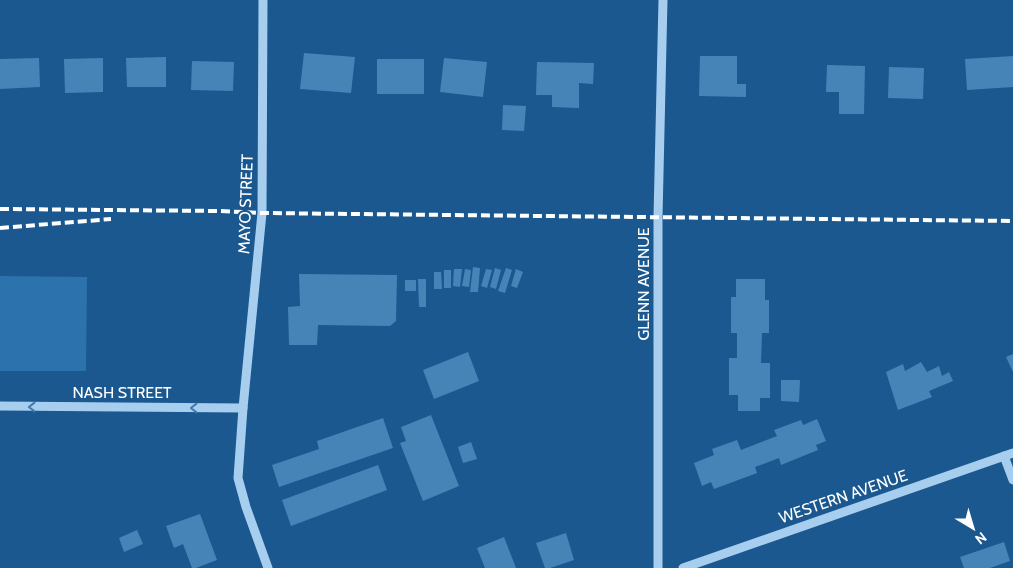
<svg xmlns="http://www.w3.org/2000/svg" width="1013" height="568" viewBox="0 0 1013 568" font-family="Cabin,sans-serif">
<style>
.green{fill:#2c72ad}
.building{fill:#4684b8}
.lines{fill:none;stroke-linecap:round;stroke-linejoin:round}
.minor{stroke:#a7ceee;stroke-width:9}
.rail{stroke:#fff;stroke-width:4;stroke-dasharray:9 4;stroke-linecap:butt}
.oneway{stroke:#447bac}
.labels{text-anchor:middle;stroke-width:4;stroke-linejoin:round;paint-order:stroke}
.street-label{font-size:16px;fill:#fff;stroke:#1a588f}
</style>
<rect width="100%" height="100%" fill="#1a588f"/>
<!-- green -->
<path class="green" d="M0,276L87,277L86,371H0Z"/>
<!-- building -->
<g class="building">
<path d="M304,53L355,57L351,93L300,89Z"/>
<path d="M700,56H737V84H746V97L699,96Z"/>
<path d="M1013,56V87L967,90L965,59Z"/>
<path d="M166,57V87H127L126,58Z"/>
<path d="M39,58L40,87L0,89V59Z"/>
<path d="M103,58V92L65,93L64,59Z"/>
<path d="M444,58L487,62L483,97L440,92Z"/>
<rect x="377" y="59" width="47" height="35"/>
<path d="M192,61L234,62L233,91L191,90Z"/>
<path d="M537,62L594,63L593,84L579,83V108L552,107V95H536Z"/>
<path d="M827,65L865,66L864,114H839V92H826Z"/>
<path d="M889,67L924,68L923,99L888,98Z"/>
<path d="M503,105L526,106L524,131L502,130Z"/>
<path d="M473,267L480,268L478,292H470Z"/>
<path d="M495,268L501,270L496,289L490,287Z"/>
<path d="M506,268L512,270L505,293L498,291Z"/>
<path d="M454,269H462L460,287L453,286Z"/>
<path d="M465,269L471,270L469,287L462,286Z"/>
<path d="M486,269L492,270L487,288L481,286Z"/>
<path d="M516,269L523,272L517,288L511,286Z"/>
<rect x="444" y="270" width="7" height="18"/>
<path d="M434,272H441L442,289H434Z"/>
<path d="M299,274L397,275L396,321L390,326L318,325L317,345H289L288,307L300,306Z"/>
<path d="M418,279H426V307H419Z"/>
<path d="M736,279H765V300H769V333H762L761,363H770V398H760V411H738V395H729V358H737V333H731V297H736Z"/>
<rect x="405" y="280" width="11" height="11"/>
<path d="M468,352L479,381L434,399L423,370Z"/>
<path d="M1013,354V372L1006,357Z"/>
<path d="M921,362L927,372L939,366L942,376L949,372L953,381L929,391L932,397L898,410L886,372L903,364L905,371Z"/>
<path d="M781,380H800L799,402L781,401Z"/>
<path d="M431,415L459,486L423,501L400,443L406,441L401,427Z"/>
<path d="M383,418L393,448L279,487L272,465L319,449L317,441Z"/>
<path d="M817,419L826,441L816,445L818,450L781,465L779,458L755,467L757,473L714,489L711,482L702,486L694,463L714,455L712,449L737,440L741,450L777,436L774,430L801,420L803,425Z"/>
<path d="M471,442L477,459L463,463L458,447Z"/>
<path d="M378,465L387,490L291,526L282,500Z"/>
<path d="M200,514L217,560L196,568H192L183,544L174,548L166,526Z"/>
<path d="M137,530L143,544L124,552L119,538Z"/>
<path d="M566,533L574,560L550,568H545L536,543Z"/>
<path d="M504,537L516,568H485L477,548Z"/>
<path d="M1004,542L1010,561L990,568H964L960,557Z"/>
</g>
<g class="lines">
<!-- minor -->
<g class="minor">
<path d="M263,0L262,213L243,408L238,478L246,507L268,568"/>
<path d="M0,406L243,408"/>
<path d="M1004,456L1013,480"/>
<path d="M658,568V217L663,0"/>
<path d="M683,568L1013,453"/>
</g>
<!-- rail -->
<g class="rail">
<path d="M0,209L221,211L262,213L1013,221"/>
<path d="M0,228L111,219"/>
</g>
</g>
<!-- one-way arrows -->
<defs><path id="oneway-chevron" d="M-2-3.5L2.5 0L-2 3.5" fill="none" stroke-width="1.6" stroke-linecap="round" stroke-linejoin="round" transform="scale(1.25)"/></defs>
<g class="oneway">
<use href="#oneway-chevron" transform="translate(32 407) rotate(-180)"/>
<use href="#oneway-chevron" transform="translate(194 408) rotate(-180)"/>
</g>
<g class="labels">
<!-- street labels -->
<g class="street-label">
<text transform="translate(245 204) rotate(-88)" y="6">MAYO STREET</text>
<text transform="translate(643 284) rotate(-90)" y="6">GLENN AVENUE</text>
<text x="122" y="398">NASH STREET</text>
<text transform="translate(843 496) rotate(-19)" y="6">WESTERN AVENUE</text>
</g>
</g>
<!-- north arrow -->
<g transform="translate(973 528) rotate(142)" stroke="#1a588f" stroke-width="4" paint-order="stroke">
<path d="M0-4L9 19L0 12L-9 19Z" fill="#ffffff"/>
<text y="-8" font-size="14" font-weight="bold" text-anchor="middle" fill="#ffffff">N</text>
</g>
</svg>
